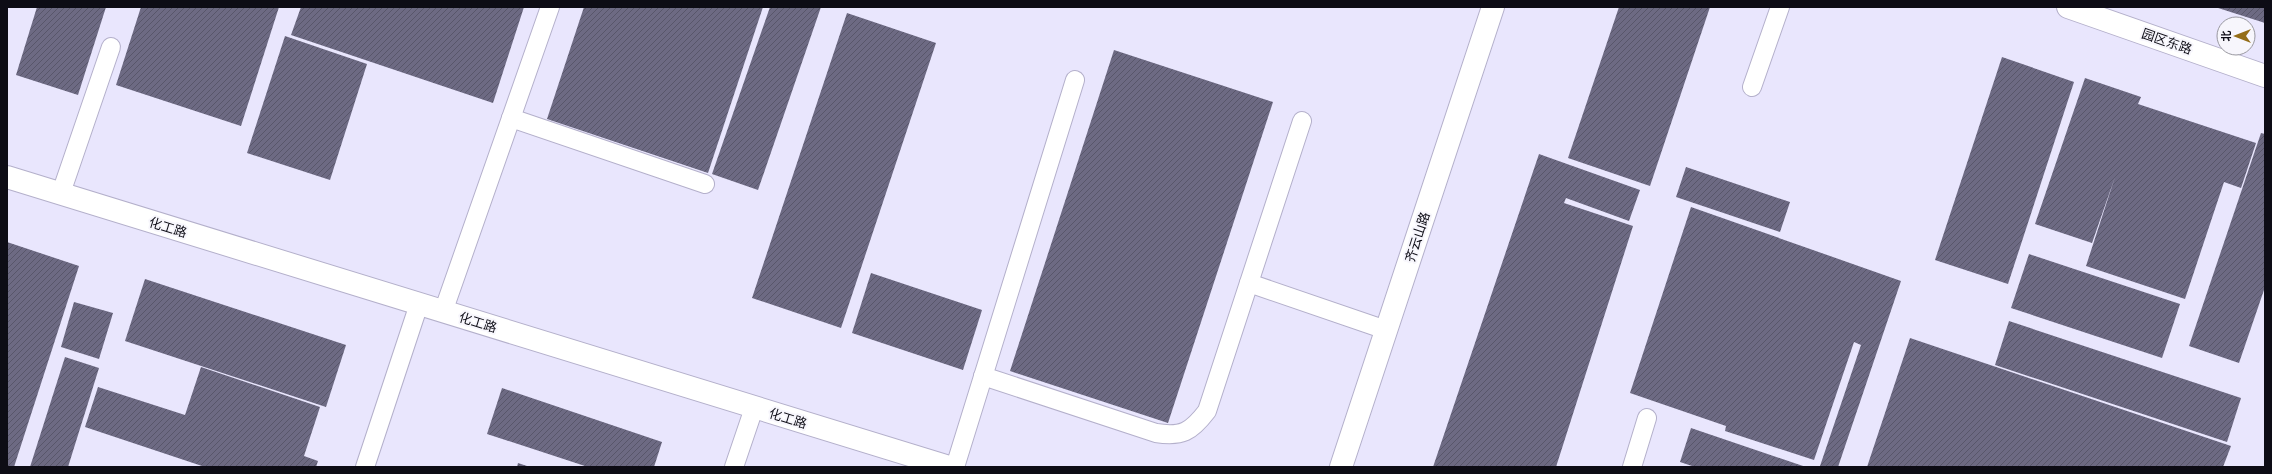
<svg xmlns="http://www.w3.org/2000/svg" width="2272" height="474" viewBox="0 0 2272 474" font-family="Karla,'Noto Sans SC',sans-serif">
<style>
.building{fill:url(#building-hatch)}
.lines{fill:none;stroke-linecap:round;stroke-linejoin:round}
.lane-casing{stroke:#b4b0cb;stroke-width:20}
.street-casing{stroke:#b4b0cb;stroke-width:24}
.secondary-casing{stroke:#b4b0cb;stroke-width:24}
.lane{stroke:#fff;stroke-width:18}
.street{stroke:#fff;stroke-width:22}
.secondary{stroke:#fff;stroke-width:22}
.labels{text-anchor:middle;stroke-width:4;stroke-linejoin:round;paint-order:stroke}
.street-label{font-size:13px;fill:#0d0c15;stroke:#f7f6fc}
</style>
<defs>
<pattern id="building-hatch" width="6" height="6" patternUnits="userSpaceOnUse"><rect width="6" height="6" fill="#6d6a83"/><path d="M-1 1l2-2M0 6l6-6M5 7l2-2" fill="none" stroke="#58566a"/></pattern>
</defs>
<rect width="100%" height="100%" fill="#e9e6fd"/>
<!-- building -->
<g class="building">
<path d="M37,7H106L78,95L16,75Z"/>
<path d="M141,7H279L241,126L116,85Z"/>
<path d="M301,7H524L493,103L291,35Z"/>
<path d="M584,7H763L708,173L547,119Z"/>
<path d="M770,7H821L758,190L712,174Z"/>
<path d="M1619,7H1710L1650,186L1568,158Z"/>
<path d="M2215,7H2265V23Z"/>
<path d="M847,13L936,43L841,328L752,298Z"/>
<path d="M285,36L367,64L330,180L247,153Z"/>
<path d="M1114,50L1273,102L1168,423L1010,371Z"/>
<path d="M2002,57L2074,82L2008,284L1935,260Z"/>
<path d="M2085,78L2141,97L2138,104L2256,143L2241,188L2224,182L2185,299L2086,266L2115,177L2092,243L2035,224Z"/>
<path d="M2261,133L2265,134V287L2239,363L2189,346Z"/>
<path d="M1539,154L1640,190L1629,221L1566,198L1564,203L1633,226L1556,467H1433Z"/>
<path d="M1686,167L1790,202L1780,232L1676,197Z"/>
<path d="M1691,207L1901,281L1838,467L1820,466L1861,345L1854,342L1814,460L1725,431L1726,426L1630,393Z"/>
<path d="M7,242L79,266L14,467H7Z"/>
<path d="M2029,254L2180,304L2162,358L2011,308Z"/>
<path d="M871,273L982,310L963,370L852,333Z"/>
<path d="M145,279L346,345L326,407L125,341Z"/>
<path d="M74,302L113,313L99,359L61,347Z"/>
<path d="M2009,321L2241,398L2227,442L1995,365Z"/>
<path d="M1910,338L2231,446L2223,467H1867Z"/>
<path d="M65,357L99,368L68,467H30Z"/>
<path d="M201,367L320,407L304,456L318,461L316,467H205L85,427L98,387L185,415Z"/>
<path d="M502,388L662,442L654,467H588L487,434Z"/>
<path d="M1691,428L1806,467H1695L1680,462Z"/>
<path d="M518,463L530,467H517Z"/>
</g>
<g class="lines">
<defs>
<g id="lane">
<path d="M1752,87L1780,7"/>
<path d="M511,118L705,184"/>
<path d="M61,193L111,47"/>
<path d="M1249,283L1386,330"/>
<path d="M443,312L550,7"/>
<path d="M983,376L1156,433C1182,437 1191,432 1207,411L1302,121"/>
<path d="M365,467L419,304"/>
<path d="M734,467L754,408"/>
<path d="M955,467L1075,80"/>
<path d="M1632,467L1647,418"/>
</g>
<path id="street" d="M2068,7L2265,76"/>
<g id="secondary">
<path d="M7,177L949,467"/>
<path d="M1341,467L1493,7"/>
</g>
</defs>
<!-- lane casing -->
<use href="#lane" class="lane-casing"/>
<!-- street casing -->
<use href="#street" class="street-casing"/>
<!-- secondary casing -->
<use href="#secondary" class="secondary-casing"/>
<!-- lane -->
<use href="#lane" class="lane"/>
<!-- street -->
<use href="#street" class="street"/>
<!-- secondary -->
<use href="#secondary" class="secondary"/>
</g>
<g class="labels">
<!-- street labels -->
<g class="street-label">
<text transform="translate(2167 41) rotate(19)" y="5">园区东路</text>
<text transform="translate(168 227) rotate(17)" y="5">化工路</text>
<text transform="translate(1417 237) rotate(-72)" y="5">齐云山路</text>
<text transform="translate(478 322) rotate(17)" y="5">化工路</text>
<text transform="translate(788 418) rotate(17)" y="5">化工路</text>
</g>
</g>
<!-- border -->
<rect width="2272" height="474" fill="none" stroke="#0d0c15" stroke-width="16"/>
<!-- north arrow -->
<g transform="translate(2236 36) rotate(270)"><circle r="19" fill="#f7f6fc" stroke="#9998a0"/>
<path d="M0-3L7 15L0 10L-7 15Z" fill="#946d17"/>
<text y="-6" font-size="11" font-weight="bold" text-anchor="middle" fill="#0d0c15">北</text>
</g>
</svg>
